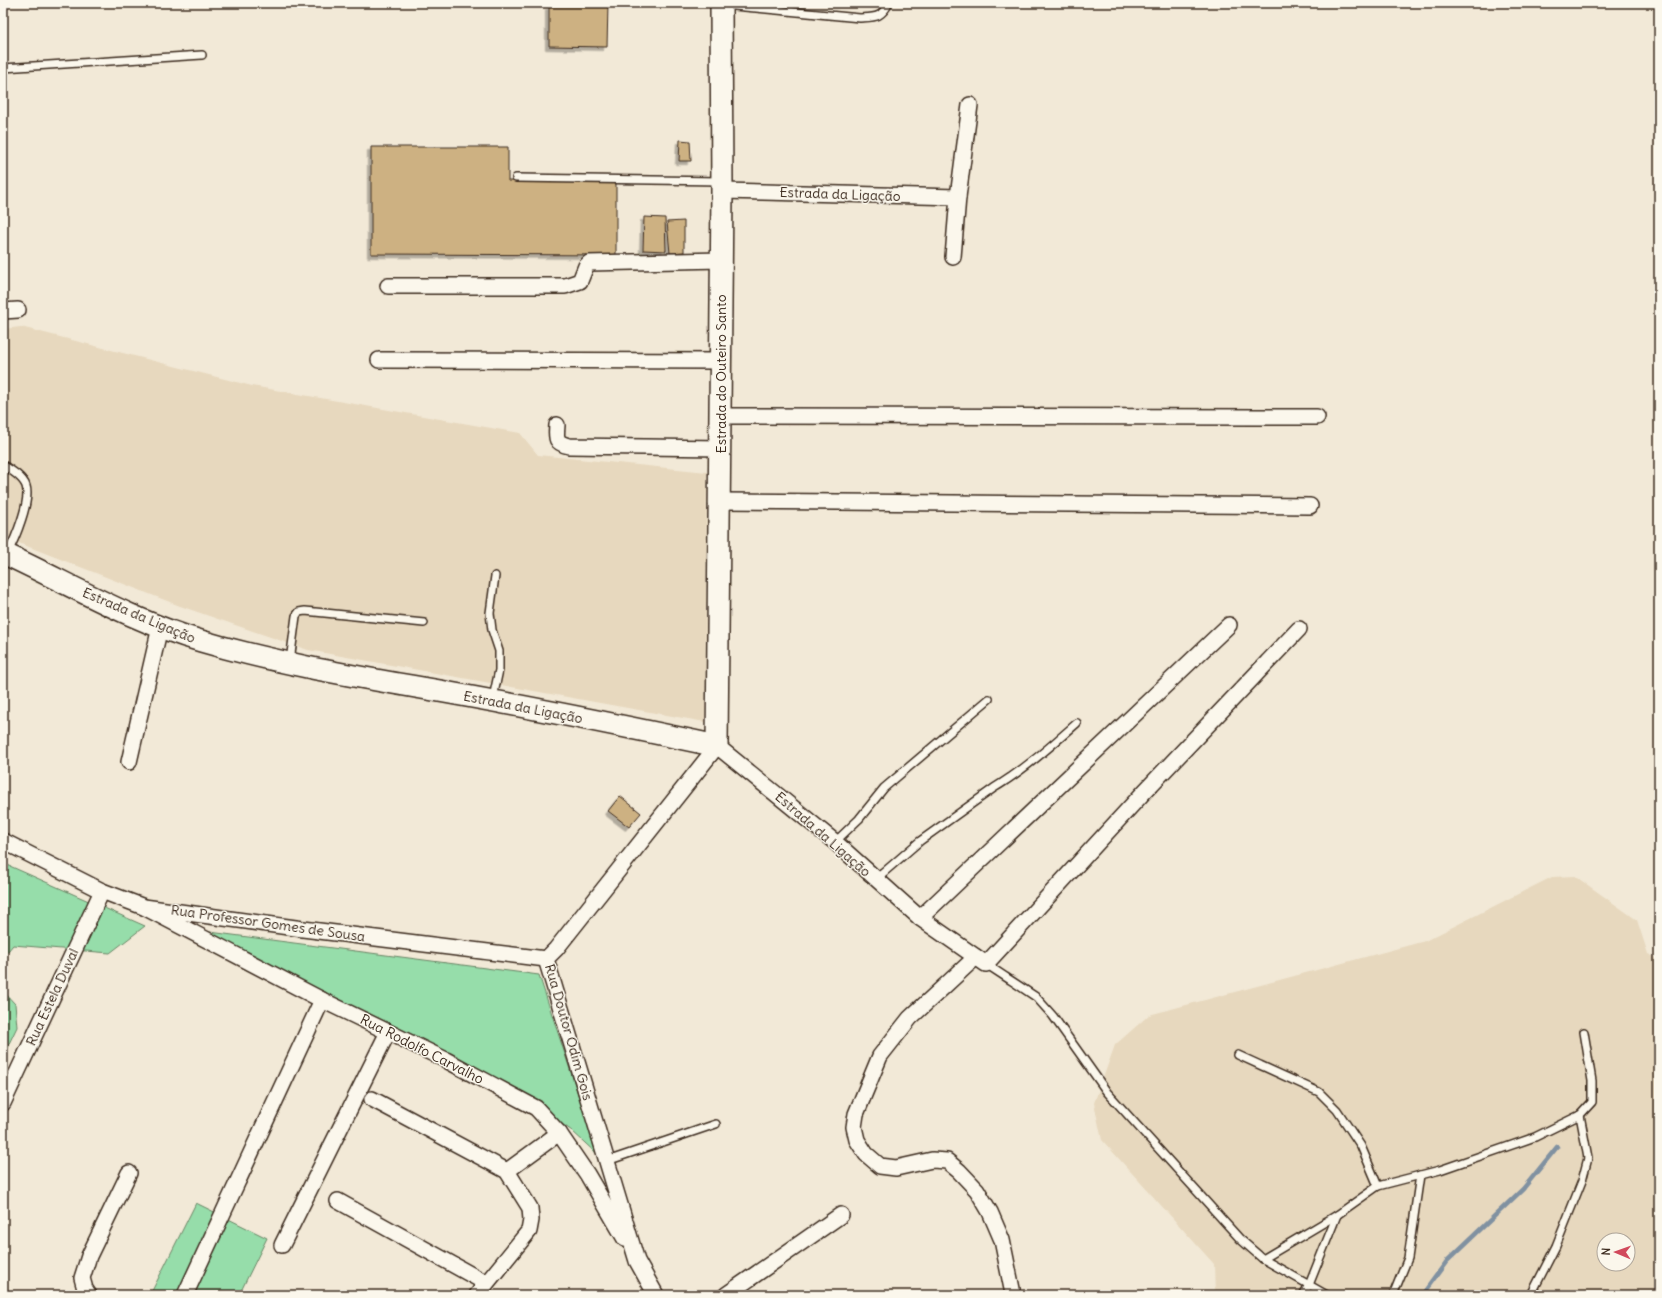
<svg xmlns="http://www.w3.org/2000/svg" width="1662" height="1298" viewBox="0 0 1662 1298" font-family="Delius,sans-serif">
<style>
.built{fill:#e7d8be;fill-rule:evenodd}
.green{fill:#96ddaa;stroke:#688464}
.lines{fill:none;stroke-linecap:round;stroke-linejoin:round}
.stream{stroke:#8091a1;stroke-width:4.5}
.building{fill:#cdb182;stroke:#3b2a1e;filter:url(#shadow)}
.lane-casing{stroke:#3b2a1e;stroke-width:10}
.street-casing{stroke:#3b2a1e;stroke-width:18}
.secondary-casing{stroke:#3b2a1e;stroke-width:24}
.lane{stroke:#fbf7ec;stroke-width:7}
.street{stroke:#fbf7ec;stroke-width:15}
.secondary{stroke:#fbf7ec;stroke-width:21}
.labels{text-anchor:middle;stroke-width:3;stroke-linejoin:round;paint-order:stroke}
.street-label{font-size:14px;fill:#3b2a1e;stroke:#fbf7ec}
</style>
<defs>
<filter id="shadow"><feDropShadow dx="-3.5" dy="3.5" stdDeviation="0" flood-color="#0004"/></filter>
</defs>
<rect width="100%" height="100%" fill="#f2e9d7"/>
<filter id="ink" filterUnits="userSpaceOnUse"><feTurbulence type="fractalNoise" baseFrequency=".025" numOctaves="2"/><feDisplacementMap in="SourceGraphic" scale="8" xChannelSelector="R" yChannelSelector="G"/><feConvolveMatrix kernelMatrix="1 2 1 2 8 2 1 2 1" color-interpolation-filters="sRGB"/></filter>
<g filter="url(#ink)">
<!-- built -->
<g class="built">
<path d="M21,327L252,386L520,433L538,455L707,472L705,722L308,650L180,606L14,541L3,535V329Z"/>
<path d="M1575,876L1637,920L1648,954L1659,959V1295H1215L1214,1264L1102,1140L1094,1103L1115,1045L1149,1015L1425,941L1552,877ZM1604,1240H1628V1264H1604Z"/>
</g>
<!-- green -->
<g class="green">
<path d="M3,863L145,926L110,953L13,945L3,957Z"/>
<path d="M202,931L539,975L598,1155L572,1131L523,1096Z"/>
<path d="M3,991L15,1004L17,1027L3,1056Z"/>
<path d="M196,1203L267,1238L239,1295H150Z"/>
</g>
<g class="lines">
<!-- stream -->
<path class="stream" d="M1422,1295L1447,1261L1523,1189L1557,1147"/>
</g>
<!-- building -->
<g class="building">
<path d="M608,4L607,47L549,46V6Z"/>
<path d="M680,140L690,141L691,161H679Z"/>
<path d="M371,147H508V181H616V255L371,254Z"/>
<path d="M644,217L665,218L666,251L643,250Z"/>
<path d="M684,221V252L670,253L667,222Z"/>
<path d="M620,796L641,813L629,827L608,811Z"/>
</g>
<g class="lines">
<defs>
<g id="lane">
<path d="M723,5L860,18C876,17 881,18 889,3"/>
<path d="M3,68L202,55"/>
<path d="M516,178L720,181"/>
<path d="M3,465C11,470 23,477 26,486C31,501 15,539 8,552"/>
<path d="M290,661L296,616L299,612L305,611L424,623"/>
<path d="M493,698L499,670V651L492,630L490,613L495,576"/>
<path d="M835,842L859,819L884,788L989,699"/>
<path d="M876,879L920,841L994,788C1024,770 1051,746 1077,723"/>
<path d="M986,964L1036,997L1053,1016L1107,1092L1240,1239L1263,1259L1327,1295"/>
<path d="M1238,1055L1319,1092L1337,1110L1361,1146L1378,1186"/>
<path d="M607,1161L716,1124"/>
<path d="M1263,1259L1337,1215L1378,1186L1440,1170L1535,1137L1580,1115L1592,1102V1081L1584,1032"/>
<path d="M1303,1295L1309,1285L1337,1215"/>
<path d="M1393,1295L1408,1258L1420,1175"/>
<path d="M1531,1295L1556,1246L1582,1181L1588,1158L1580,1115"/>
</g>
<g id="street">
<path d="M722,191L958,197"/>
<path d="M953,257L958,197L970,105"/>
<path d="M388,286H565L580,281L586,266L589,263L721,260"/>
<path d="M3,311L18,310"/>
<path d="M379,360L721,361"/>
<path d="M721,416L1317,417"/>
<path d="M557,425C556,438 555,443 569,446L721,448"/>
<path d="M720,501L1310,506"/>
<path d="M129,762L160,627"/>
<path d="M3,841L102,891L144,907L303,929L546,959"/>
<path d="M144,907L322,1000L446,1060L536,1108L559,1133L587,1174L625,1239"/>
<path d="M920,918L1229,625"/>
<path d="M976,957L910,1018L880,1056L856,1114L854,1127L857,1140L866,1154L880,1166L896,1168L932,1160L947,1161L959,1171L977,1190L990,1212L1002,1240L1012,1289"/>
<path d="M372,1099L507,1171L530,1208L531,1220L529,1231L477,1295"/>
<path d="M3,1103L102,891"/>
<path d="M507,1171L559,1133"/>
<path d="M338,1201L486,1283"/>
<path d="M282,1245L388,1032"/>
<path d="M89,1295L85,1289L82,1278L89,1256L129,1173"/>
<path d="M185,1295L322,1000"/>
<path d="M656,1295L637,1261L546,959L556,949L717,746L835,842L920,918L986,964L1145,791L1299,629"/>
<path d="M726,1295L841,1215"/>
</g>
<path id="secondary" d="M3,553C68,583 131,621 201,641C282,665 366,678 450,693C539,709 628,727 717,746L722,191L721,3"/>
</defs>
<!-- lane casing -->
<use href="#lane" class="lane-casing"/>
<!-- street casing -->
<use href="#street" class="street-casing"/>
<!-- secondary casing -->
<use href="#secondary" class="secondary-casing"/>
<!-- lane -->
<use href="#lane" class="lane"/>
<!-- street -->
<use href="#street" class="street"/>
<!-- secondary -->
<use href="#secondary" class="secondary"/>
</g>
</g>
<g class="labels">
<!-- street labels -->
<g class="street-label">
<text transform="translate(840 194) rotate(2)" y="5">Estrada da Ligação</text>
<text transform="translate(721 374) rotate(-90)" y="5">Estrada do Outeiro Santo</text>
<text transform="translate(139 615) rotate(23)" y="5">Estrada da Ligação</text>
<text transform="translate(523 707) rotate(11)" y="5">Estrada da Ligação</text>
<text transform="translate(823 834) rotate(41)" y="5">Estrada da Ligação</text>
<text transform="translate(268 923) rotate(8)" y="5">Rua Professor Gomes de Sousa</text>
<text transform="translate(52 997) rotate(-65)" y="5">Rua Estela Duval</text>
<text transform="translate(569 1032) rotate(74)" y="5">Rua Doutor Odim Gois</text>
<text transform="translate(422 1049) rotate(27)" y="5">Rua Rodolfo Carvalho</text>
</g>
</g>
<!-- margin -->
<rect width="1662" height="1298" fill="none" stroke="#fbf7ec" stroke-width="16"/>
<rect x="8" y="8" width="1646" height="1282" fill="none" stroke="#3b2a1e" stroke-width="1.5" filter="url(#ink)"/>
<!-- north arrow -->
<g transform="translate(1616 1252) rotate(272)"><circle r="19" fill="#fbf7ec" stroke="#aea59a"/>
<path d="M0-3L7 15L0 10L-7 15Z" fill="#d1495b"/>
<text y="-6" font-size="11" font-weight="bold" text-anchor="middle" fill="#3b2a1e">N</text>
</g>
</svg>
